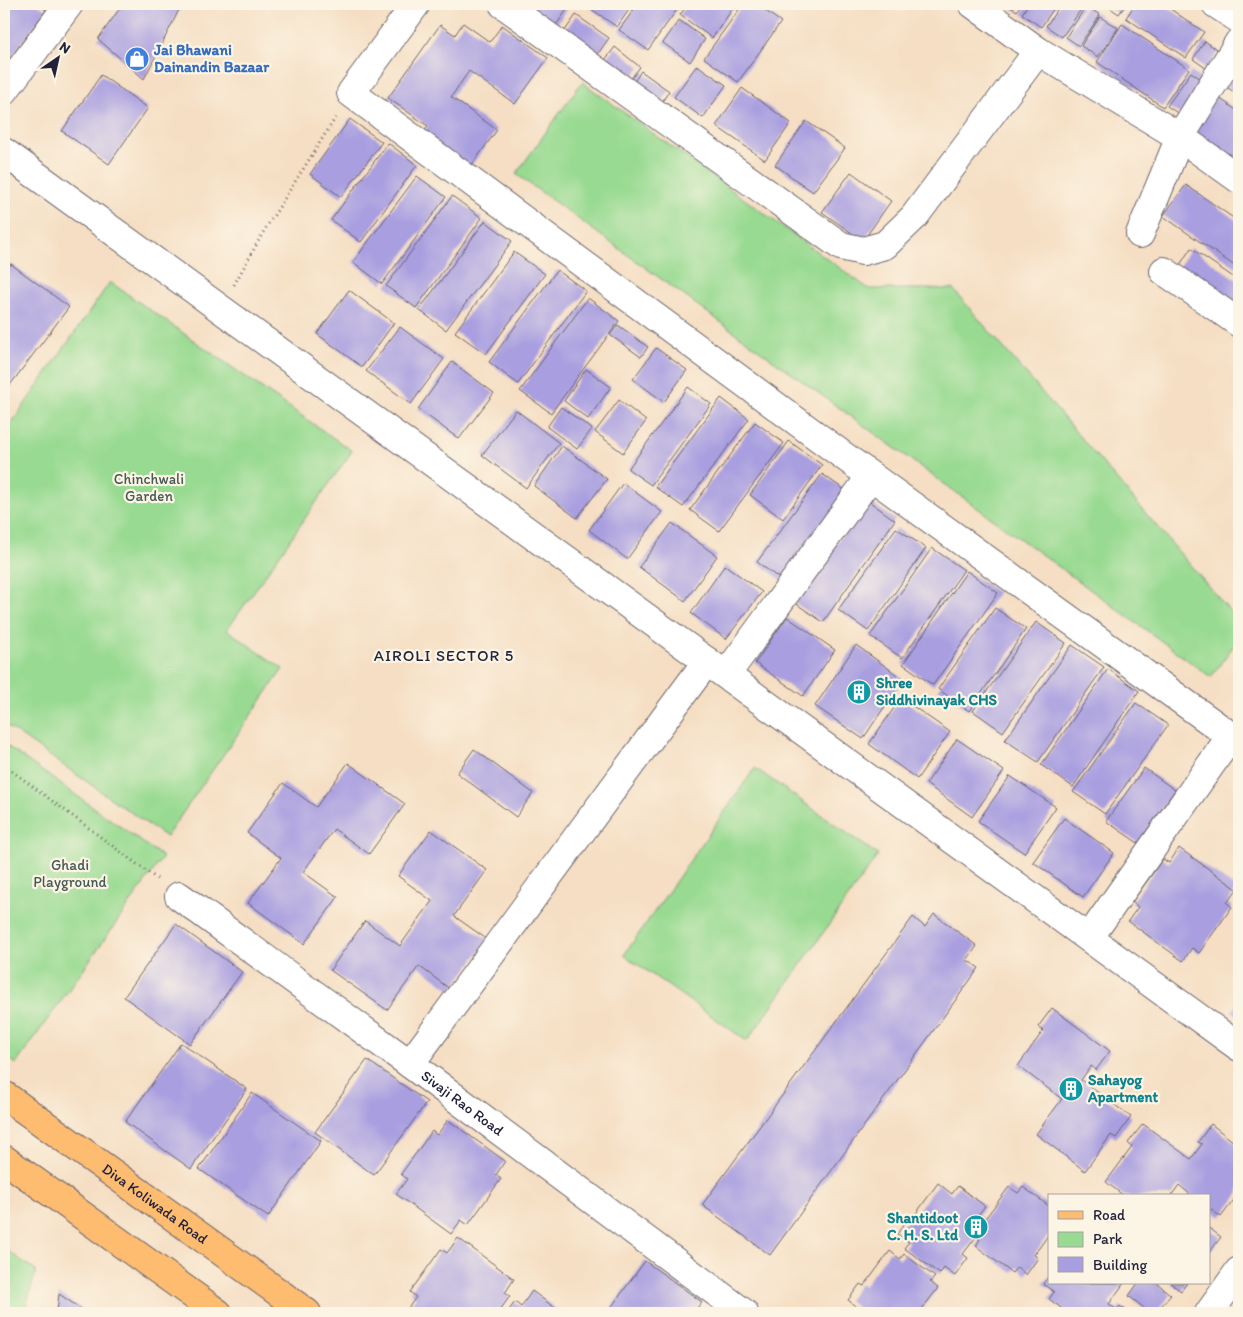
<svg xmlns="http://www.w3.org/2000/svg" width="1243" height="1317" viewBox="0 0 1243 1317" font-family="Itim,sans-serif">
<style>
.green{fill:#98da91;stroke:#5d7e66}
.building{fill:#a89ee0}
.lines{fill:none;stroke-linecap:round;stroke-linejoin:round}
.minor-casing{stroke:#6c646b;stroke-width:30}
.major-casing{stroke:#6c646b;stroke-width:30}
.path{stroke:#6c646b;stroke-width:3;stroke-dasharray:1 4;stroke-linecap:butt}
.minor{stroke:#fff;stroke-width:28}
.major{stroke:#febc70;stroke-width:28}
.labels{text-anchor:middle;stroke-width:4.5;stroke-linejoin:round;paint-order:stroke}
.shop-label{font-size:15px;font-weight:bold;fill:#366cbe;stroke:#fcf5e5;text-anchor:start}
.park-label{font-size:15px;fill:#455955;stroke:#fcf5e5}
.culture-label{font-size:15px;font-weight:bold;fill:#0d838f;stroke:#fcf5e5;text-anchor:start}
.street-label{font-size:15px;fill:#22223b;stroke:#fcf5e5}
.neighbourhood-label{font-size:16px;letter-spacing:1px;fill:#22223b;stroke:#fcf5e5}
</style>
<rect width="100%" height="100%" fill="#fcf5e5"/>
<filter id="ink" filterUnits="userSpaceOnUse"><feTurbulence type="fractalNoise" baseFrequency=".02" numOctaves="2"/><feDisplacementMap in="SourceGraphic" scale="10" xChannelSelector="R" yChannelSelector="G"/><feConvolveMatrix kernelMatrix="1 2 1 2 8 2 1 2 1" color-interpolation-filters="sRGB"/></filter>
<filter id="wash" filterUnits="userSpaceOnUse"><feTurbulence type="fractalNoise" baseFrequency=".0096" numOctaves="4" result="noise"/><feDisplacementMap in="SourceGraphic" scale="20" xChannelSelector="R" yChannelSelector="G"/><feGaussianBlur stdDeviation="1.12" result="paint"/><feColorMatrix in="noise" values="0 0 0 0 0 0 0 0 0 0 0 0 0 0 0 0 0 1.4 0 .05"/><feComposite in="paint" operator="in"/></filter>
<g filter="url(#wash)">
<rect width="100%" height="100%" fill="#f5dec3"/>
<!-- green -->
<g class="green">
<path d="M582,82L869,289H953L1239,622V638L1211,677L516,174Z"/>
<path d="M110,282L352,451L227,630L283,669L166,837L4,724V434Z"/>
<path d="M4,744L163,857L16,1064L4,1056Z"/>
<path d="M755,768L878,855L747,1041L624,955Z"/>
<path d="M4,1248L36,1271L24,1313H4Z"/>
</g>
<g id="blocks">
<!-- building -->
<g class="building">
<path d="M4,4H37L46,10L9,60L4,56Z"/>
<path d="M123,4H182L144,79L98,39Z"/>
<path d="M531,4H571L554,28L527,9Z"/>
<path d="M584,4H633L617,27Z"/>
<path d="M638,4H681L648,50L619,30Z"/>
<path d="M688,4H736L712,38L680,15Z"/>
<path d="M743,4H756L781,22L738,82L704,58Z"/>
<path d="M1006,4H1021L1017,11Z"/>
<path d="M1028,4H1057L1041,27L1022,14Z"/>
<path d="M1061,4H1077L1082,8L1062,37L1046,26Z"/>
<path d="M1104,4H1126L1119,14Z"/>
<path d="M1135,4H1163L1204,32L1186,58L1126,18Z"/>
<path d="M1086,6L1100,15L1079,46L1066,37Z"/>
<path d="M576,15L609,38L595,58L562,35Z"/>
<path d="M1100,17L1118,28L1098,57L1081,46Z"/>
<path d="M679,20L705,39L690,62L663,43Z"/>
<path d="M463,23L490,42L502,25L548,58L515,104L469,71L451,97L497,130L466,173L418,140L428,126L388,98L440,25L455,35Z"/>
<path d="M1122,24L1189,69L1163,107L1097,62Z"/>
<path d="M1205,41L1219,51L1207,69L1193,59Z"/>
<path d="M615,47L640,67L630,80L605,60Z"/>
<path d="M1239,62V96L1224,85Z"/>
<path d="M697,65L726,85L703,118L674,97Z"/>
<path d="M641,71L669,91L662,102L634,82Z"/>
<path d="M1191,72L1205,82L1182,116L1167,106Z"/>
<path d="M101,75L148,108L109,164L62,131Z"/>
<path d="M742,88L791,123L765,160L716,126Z"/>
<path d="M1215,95L1239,112V162L1191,130Z"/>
<path d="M350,119L382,142L341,197L310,174Z"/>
<path d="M806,121L845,148L813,192L775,165Z"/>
<path d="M388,143L417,165L361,242L331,220Z"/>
<path d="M851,172L891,201L863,241L822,212Z"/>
<path d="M417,176L446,197L382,284L353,262Z"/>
<path d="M1186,185L1239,222V269L1163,216Z"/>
<path d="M452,196L482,218L416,308L386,286Z"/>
<path d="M485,221L512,241L446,330L419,310Z"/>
<path d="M1191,248L1239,281V315L1176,271Z"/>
<path d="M514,252L545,274L486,354L455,332Z"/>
<path d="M11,264L69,307L4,393V273Z"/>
<path d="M557,270L586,291L518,384L489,362Z"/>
<path d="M349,290L394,323L362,367L317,334Z"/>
<path d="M588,298L619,321L551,413L520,391Z"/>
<path d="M618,325L648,347L641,357L610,335Z"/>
<path d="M400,327L444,359L411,404L366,371Z"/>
<path d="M656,348L687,370L664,402L633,379Z"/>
<path d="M452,362L494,393L459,439L418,409Z"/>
<path d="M586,369L611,387L588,419L564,401Z"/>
<path d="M688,387L711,404L651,485L628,469Z"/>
<path d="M721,398L749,419L683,507L655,487Z"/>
<path d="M619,400L646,421L623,453L595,432Z"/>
<path d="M561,407L592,429L577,449L547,427Z"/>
<path d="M516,410L559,443L526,488L482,455Z"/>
<path d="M755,422L784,443L719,531L690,510Z"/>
<path d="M789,441L822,465L783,519L750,495Z"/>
<path d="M562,446L607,479L577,518L534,486Z"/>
<path d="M822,474L849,493L784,582L757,562Z"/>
<path d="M623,483L662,512L627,559L589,530Z"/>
<path d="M867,500L895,520L823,622L795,603Z"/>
<path d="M672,523L717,556L685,601L639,567Z"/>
<path d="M896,528L926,548L868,631L838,610Z"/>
<path d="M932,548L964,570L902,658L870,636Z"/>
<path d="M725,565L762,592L726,639L691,613Z"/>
<path d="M967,571L998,593L933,685L903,664Z"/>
<path d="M995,608L1026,629L969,711L938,689Z"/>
<path d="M787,617L835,650L803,696L755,663Z"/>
<path d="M1036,622L1066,643L1003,732L973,711Z"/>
<path d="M856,645L903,679L863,739L815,706Z"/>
<path d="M1072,645L1104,667L1038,762L1005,740Z"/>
<path d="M1108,669L1139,691L1073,787L1041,765Z"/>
<path d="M901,698L950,732L917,779L869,744Z"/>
<path d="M1136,703L1168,725L1105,814L1073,792Z"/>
<path d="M957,739L1004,771L972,817L926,784Z"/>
<path d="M474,749L533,793L516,817L457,773Z"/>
<path d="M348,763L405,804L369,854L334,829L303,872L338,897L304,944L248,903L281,858L247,833L283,783L316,807Z"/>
<path d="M1144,768L1175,790L1138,843L1106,821Z"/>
<path d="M1010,776L1056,807L1024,853L978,821Z"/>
<path d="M1064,818L1114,853L1083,897L1033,862Z"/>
<path d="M431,830L487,870L454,916L488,940L451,990L419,966L387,1010L330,970L365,921L400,946L432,901L398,876Z"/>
<path d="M1179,848L1237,889L1227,903L1232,907L1199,953L1192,948L1183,961L1128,921L1138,907L1132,902L1163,859L1169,863Z"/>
<path d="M934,914L977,946L967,960L979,968L770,1255L702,1205L913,917L925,927Z"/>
<path d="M176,924L242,972L190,1044L124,997Z"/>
<path d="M1239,1001V1017L1232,1011Z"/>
<path d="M1052,1008L1110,1051L1096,1070L1091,1066L1081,1080L1131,1117L1116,1138L1111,1135L1085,1171L1036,1134L1062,1099L1018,1066L1043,1031L1038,1027Z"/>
<path d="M181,1043L247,1089L191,1169L125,1122Z"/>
<path d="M367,1060L427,1102L374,1175L315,1132Z"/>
<path d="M252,1093L321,1141L268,1217L199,1169Z"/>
<path d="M448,1120L505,1161L496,1175L501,1179L468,1225L461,1220L451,1234L396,1194L407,1179L401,1174L432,1131L437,1135Z"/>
<path d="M1143,1124L1191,1159L1202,1144L1198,1142L1211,1124L1239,1146V1193L1221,1217L1209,1208V1196H1192L1179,1185L1171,1196H1124L1106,1182L1132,1147L1128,1143Z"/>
<path d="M938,1183L952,1194L958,1186L985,1206L978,1215L984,1220L1009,1187L1018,1193L1023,1187L1049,1206V1234L1034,1255L1038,1258L1026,1275L1017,1267L1012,1273L976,1246L980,1239L976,1237L963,1254L968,1258L955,1276L944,1268L940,1274L904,1248L909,1242L897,1234L909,1217L912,1219Z"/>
<path d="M1209,1228L1221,1237L1209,1253Z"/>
<path d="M458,1238L514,1279L505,1293L510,1296L498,1313H409L406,1311L416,1297L410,1292L441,1249L447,1253Z"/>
<path d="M890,1251L900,1259L904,1254L935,1277L930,1282L938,1288L919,1313H855L859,1309L848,1300L860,1284L864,1286Z"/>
<path d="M645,1261L702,1302L693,1313H607Z"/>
<path d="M1049,1276V1283H1124L1109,1304L1117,1310L1120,1306L1130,1313H1068L1049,1299L1054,1292L1043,1284Z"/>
<path d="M1138,1283H1157L1171,1295L1155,1313H1150L1129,1296Z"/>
<path d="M1170,1283H1187L1181,1291Z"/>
<path d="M532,1291L562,1313H507L515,1302L521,1307Z"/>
<path d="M59,1294L87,1313H57Z"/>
</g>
</g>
</g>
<g filter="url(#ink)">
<use href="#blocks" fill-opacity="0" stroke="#6c646b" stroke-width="1"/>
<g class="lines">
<defs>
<g id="minor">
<path d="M416,4L351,93L871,476L1239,742"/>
<path d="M503,4L841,246L863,251L885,245L914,217L1038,51"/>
<path d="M973,4L1038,51L1180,137L1239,179"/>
<path d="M1216,4L1239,19"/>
<path d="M4,91L69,4"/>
<path d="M4,152L1239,1047"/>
<path d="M1140,234L1180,137L1239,42"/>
<path d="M1164,271L1239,323"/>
<path d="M726,675L871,476"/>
<path id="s1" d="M179,896L410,1064L744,1313"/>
<path d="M1089,938L1231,736"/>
<path d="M410,1064L707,661"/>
<path d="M1209,1313L1239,1271"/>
</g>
<g id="major">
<path id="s2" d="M4,1095L307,1313"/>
<path d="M4,1159L218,1313"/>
</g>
</defs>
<!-- minor casing -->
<use href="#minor" class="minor-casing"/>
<!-- major casing -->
<use href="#major" class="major-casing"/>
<!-- path -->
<g class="path">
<path d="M234,285L264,231L336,117"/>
<path d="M4,765L157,879"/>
</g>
<!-- minor -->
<use href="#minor" class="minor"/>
<!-- major -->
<use href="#major" class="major"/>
</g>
</g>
<!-- icons -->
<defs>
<symbol id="shop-disc" viewBox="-11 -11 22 22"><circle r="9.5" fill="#3f7fe0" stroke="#fcf5e5"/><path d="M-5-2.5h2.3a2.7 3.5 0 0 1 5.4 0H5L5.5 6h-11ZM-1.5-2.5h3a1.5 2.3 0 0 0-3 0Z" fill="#fff"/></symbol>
<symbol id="building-disc" viewBox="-11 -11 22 22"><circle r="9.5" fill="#0f9aa8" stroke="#fcf5e5"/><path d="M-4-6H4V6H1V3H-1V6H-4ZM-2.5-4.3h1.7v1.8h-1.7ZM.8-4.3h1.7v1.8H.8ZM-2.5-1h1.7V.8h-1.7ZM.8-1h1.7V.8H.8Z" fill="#fff"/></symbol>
</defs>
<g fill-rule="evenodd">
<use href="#shop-disc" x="123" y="45" width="28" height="28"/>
<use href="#building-disc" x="845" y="678" width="28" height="28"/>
<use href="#building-disc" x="1057" y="1075" width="28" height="28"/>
<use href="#building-disc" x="962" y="1213" width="28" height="28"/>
</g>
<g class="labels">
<!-- shop labels -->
<g class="shop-label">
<text x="154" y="55">Jai Bhawani<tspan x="154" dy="17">Dainandin Bazaar</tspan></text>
</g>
<!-- park labels -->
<g class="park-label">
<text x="149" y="484">Chinchwali<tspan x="149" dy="17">Garden</tspan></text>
<text x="70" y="870">Ghadi<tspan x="70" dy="17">Playground</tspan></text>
</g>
<!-- culture labels -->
<g class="culture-label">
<text x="876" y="688">Shree<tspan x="876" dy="17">Siddhivinayak CHS</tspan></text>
<text x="1088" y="1085">Sahayog<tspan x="1088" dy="17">Apartment</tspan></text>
<text x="958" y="1223" text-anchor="end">Shantidoot<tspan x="958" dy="17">C. H. S. Ltd</tspan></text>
</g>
<!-- street labels -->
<g class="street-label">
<text dy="5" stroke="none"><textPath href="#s1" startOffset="351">Sivaji Rao Road</textPath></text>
<text dy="5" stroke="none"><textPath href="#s2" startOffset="186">Diva Koliwada Road</textPath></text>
</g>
<!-- neighbourhood labels -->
<g class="neighbourhood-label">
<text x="444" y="661">AIROLI SECTOR 5</text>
</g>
</g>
<!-- margin -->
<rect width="1243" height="1317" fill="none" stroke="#fcf5e5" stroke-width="20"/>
<!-- legend -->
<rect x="1048" y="1194" width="162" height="90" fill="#fcf5e5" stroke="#a5a1a1"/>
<rect x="1058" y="1211" width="25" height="8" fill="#febc70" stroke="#a5a1a1"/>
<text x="1093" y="1220" font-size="15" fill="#22223b">Road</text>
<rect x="1058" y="1232" width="25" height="15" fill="#98da91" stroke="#a5a1a1"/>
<text x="1093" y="1244" font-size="15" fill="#22223b">Park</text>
<rect x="1058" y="1257" width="25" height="15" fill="#a89ee0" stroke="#a5a1a1"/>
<text x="1093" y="1270" font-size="15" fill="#22223b">Building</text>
<!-- north arrow -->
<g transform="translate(58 58) rotate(34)" stroke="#fcf5e5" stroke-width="4" paint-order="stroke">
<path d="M0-4L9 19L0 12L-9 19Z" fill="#22223b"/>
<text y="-8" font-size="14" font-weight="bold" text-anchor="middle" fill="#22223b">N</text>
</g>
</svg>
